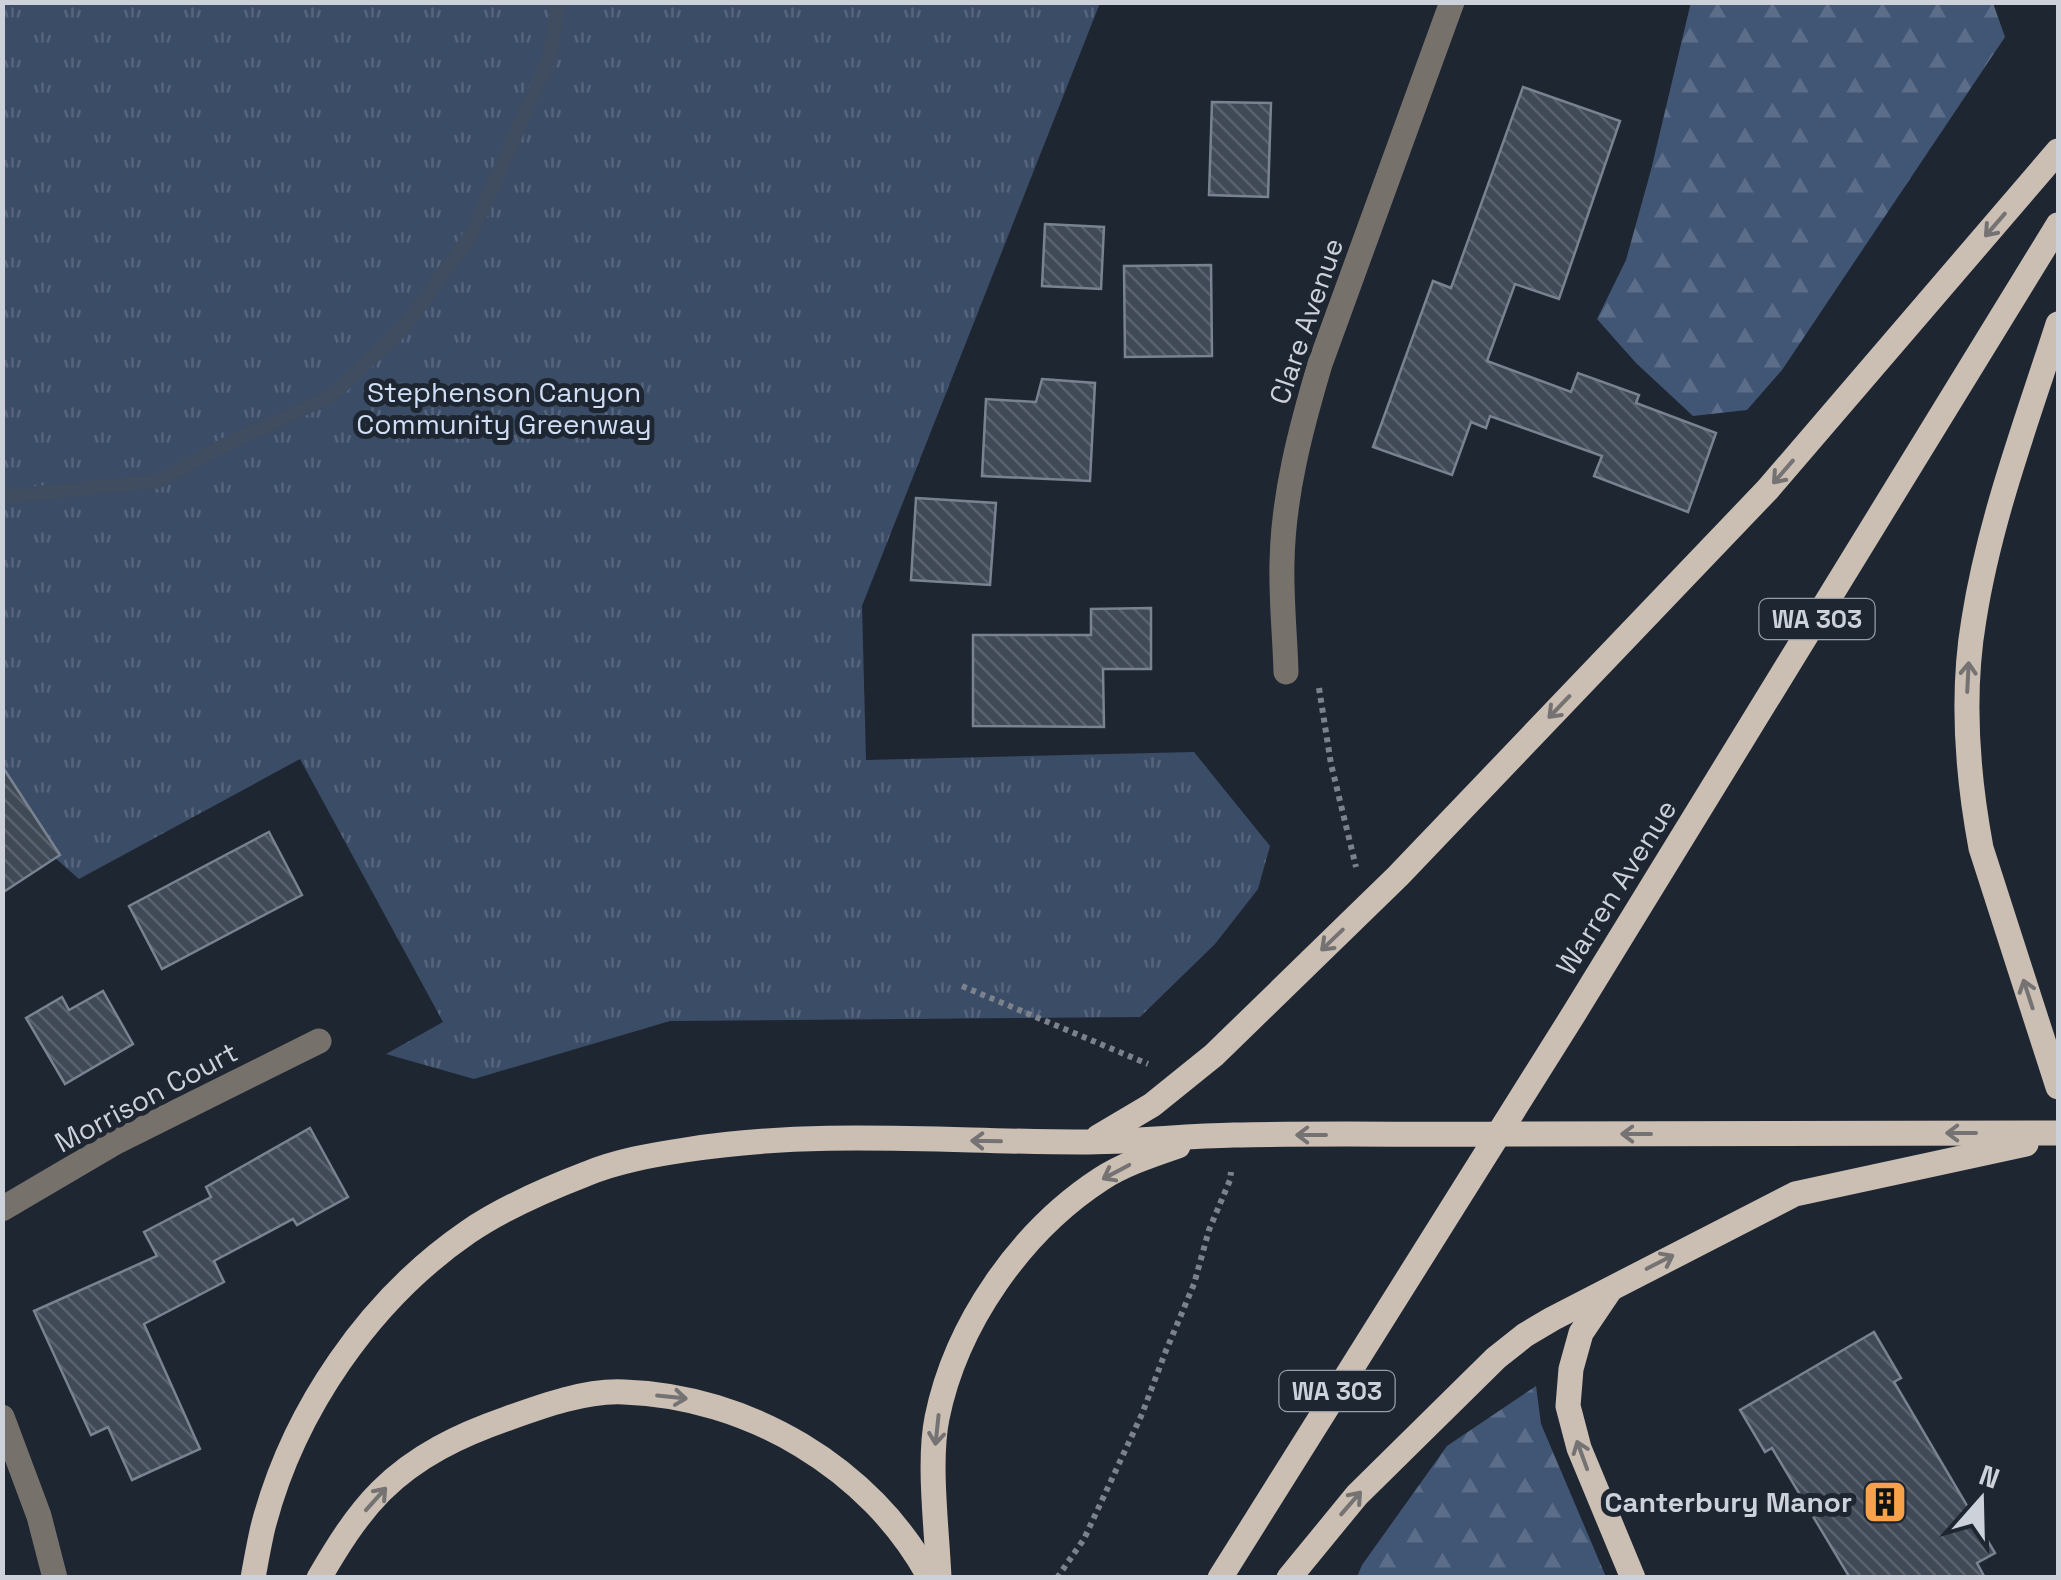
<svg xmlns="http://www.w3.org/2000/svg" width="2061" height="1580" viewBox="0 0 2061 1580" font-family="'Space Grotesk',sans-serif">
<style>
.grass{fill:url(#grass-tufts)}
.forest{fill:url(#forest-firs)}
.lines{fill:none;stroke-linecap:round;stroke-linejoin:round}
.stream{stroke:#404c60;stroke-width:15}
.building{fill:url(#building-back-hatch);stroke:#788291;stroke-width:2.5}
.path{stroke:#7c828c;stroke-width:6;stroke-dasharray:5 5;stroke-linecap:butt}
.minor{stroke:#77716c;stroke-width:25}
.major{stroke:#cbbeb3;stroke-width:25}
.oneway{stroke:#747272}
.labels{text-anchor:middle;stroke-width:10;stroke-linejoin:round;paint-order:stroke}
.shield{fill:#1e2632;stroke:#989ea8;stroke-width:2.5}
.shield-label{font-size:25px;font-weight:bold;fill:#cdd2da}
.street-label{font-size:28px;fill:#cdd2da;stroke:#1e2632}
.park-label{font-size:28px;fill:#cfdef5;stroke:#1e2632}
.poi-label{font-size:28px;font-weight:bold;fill:#cdd2da;stroke:#1e2632;text-anchor:end}
</style>
<defs>
<pattern id="grass-tufts" width="24" height="20" patternUnits="userSpaceOnUse" patternTransform="scale(2.5)"><rect width="24" height="20" fill="#3b4c67"/><path d="M3 7l-1-3M5 7V3M7 7l1-3M15 17l-1-3M17 17v-4M19 17l1-3" fill="none" stroke="#56657c"/></pattern>
<pattern id="forest-firs" width="22" height="20" patternUnits="userSpaceOnUse" patternTransform="scale(2.5)"><rect width="22" height="20" fill="#415675"/><path d="M5 1l3.5 6h-7zM16 11l3.5 6h-7z" fill="#5b6d88"/></pattern>
<pattern id="building-back-hatch" width="6" height="6" patternUnits="userSpaceOnUse" patternTransform="scale(2.5)"><rect width="6" height="6" fill="#404956"/><path d="M-1 5l2 2M0 0l6 6M5-1l2 2" fill="none" stroke="#5a626e"/></pattern>
</defs>
<rect width="100%" height="100%" fill="#1e2632"/>
<!-- grass -->
<path class="grass" d="M3,3H1100L862,606L866,760L1194,752L1270,846L1258,889L1215,944L1140,1017L670,1021L474,1079L386,1054L443,1022L300,759L79,879L3,812Z"/>
<!-- forest -->
<g class="forest">
<path d="M1691,2L1993,3L2005,37L1782,370L1747,410L1693,416L1636,363L1597,319L1626,260L1651,170Z"/>
<path d="M1536,1386L1541,1424L1606,1577H1357L1362,1565L1447,1446Z"/>
</g>
<g class="lines">
<!-- stream -->
<path class="stream" d="M2,497L158,481L225,445L332,395L404,327L471,235L550,56L558,2"/>
</g>
<!-- building -->
<g class="building">
<path d="M1523,87L1620,121L1559,299L1515,284L1487,361L1571,392L1578,373L1639,395L1636,403L1716,433L1688,512L1594,476L1602,456L1490,416L1486,428L1471,422L1452,475L1373,447L1433,281L1451,288Z"/>
<path d="M1212,102L1271,103L1268,197L1209,195Z"/>
<path d="M1045,224L1104,227L1101,289L1042,286Z"/>
<path d="M1211,265L1212,356L1125,357L1124,266Z"/>
<path d="M1042,379L1095,383L1090,481L982,476L986,399L1036,402Z"/>
<path d="M916,498L996,503L990,585L911,580Z"/>
<path d="M1151,608V669H1103L1104,727L973,726V635H1091V609Z"/>
<path d="M2,766L60,855L2,893Z"/>
<path d="M269,832L302,895L162,969L129,906Z"/>
<path d="M103,991L133,1044L65,1084L26,1018L62,997L69,1010Z"/>
<path d="M310,1128L348,1197L297,1225L293,1219L214,1261L224,1282L144,1324L200,1449L132,1480L108,1427L91,1435L34,1311L157,1256L144,1232L211,1197L206,1187Z"/>
<path d="M1874,1332L1901,1378L1894,1382L1995,1553L1977,1563L1985,1578H1850L1772,1448L1765,1452L1740,1410Z"/>
</g>
<g class="lines">
<!-- path -->
<g class="path">
<path d="M1319,688L1331,764L1356,867"/>
<path d="M962,986L1148,1064"/>
<path d="M1057,1578L1084,1539L1142,1414L1165,1353L1194,1284L1209,1230L1230,1180L1231,1172"/>
</g>
<!-- minor -->
<g class="minor">
<path d="M1286,672C1285,636 1281,599 1282,563C1283,495 1301,428 1320,364L1452,2"/>
<path d="M2,1209L116,1142L319,1041"/>
<path d="M2,1417L39,1516L55,1578"/>
</g>
<!-- major -->
<g class="major">
<path d="M2058,324C2027,421 1990,518 1974,619C1961,695 1967,773 1981,848L2058,1087"/>
<path d="M1098,1137L1152,1105L1214,1055L1398,876L1768,489L2058,151"/>
<path d="M1610,1290L1581,1333L1571,1369L1568,1406L1579,1448L1633,1578"/>
<path d="M253,1578C256,1561 259,1544 263,1527C293,1411 369,1300 468,1232C503,1208 547,1189 586,1174C617,1161 652,1155 685,1150C816,1129 949,1142 1081,1142C1132,1142 1183,1136 1234,1135C1325,1133 1417,1135 1509,1134C1692,1134 1875,1134 2058,1133"/>
<path d="M319,1578C337,1547 356,1516 381,1491C416,1456 460,1435 506,1419C542,1406 586,1390 624,1392C748,1396 871,1468 930,1578"/>
<path d="M939,1578C937,1531 928,1462 937,1418C956,1324 1021,1231 1101,1179C1124,1164 1152,1155 1178,1146"/>
<path d="M1220,1578L1575,1012L2058,225"/>
<path d="M1289,1578L1357,1495L1496,1358L1525,1335L1552,1319L1795,1194L2026,1144"/>
</g>
</g>
<!-- one-way arrows -->
<defs><path id="oneway-shaft" d="M-6 0H5M1.5-3L5.5 0L1.5 3" fill="none" stroke-width="1.6" stroke-linecap="round" stroke-linejoin="round" transform="scale(2.5)"/></defs>
<g class="oneway">
<use href="#oneway-shaft" transform="translate(1995 225) rotate(131)"/>
<use href="#oneway-shaft" transform="translate(1783 472) rotate(131)"/>
<use href="#oneway-shaft" transform="translate(1968 677) rotate(-87)"/>
<use href="#oneway-shaft" transform="translate(1559 707) rotate(134)"/>
<use href="#oneway-shaft" transform="translate(1332 940) rotate(136)"/>
<use href="#oneway-shaft" transform="translate(2028 994) rotate(-108)"/>
<use href="#oneway-shaft" transform="translate(1961 1133) rotate(180)"/>
<use href="#oneway-shaft" transform="translate(1636 1134) rotate(180)"/>
<use href="#oneway-shaft" transform="translate(1311 1135) rotate(180)"/>
<use href="#oneway-shaft" transform="translate(986 1141) rotate(-179)"/>
<use href="#oneway-shaft" transform="translate(1116 1172) rotate(152)"/>
<use href="#oneway-shaft" transform="translate(1660 1262) rotate(-27)"/>
<use href="#oneway-shaft" transform="translate(672 1397) rotate(6)"/>
<use href="#oneway-shaft" transform="translate(937 1430) rotate(96)"/>
<use href="#oneway-shaft" transform="translate(1582 1455) rotate(-110)"/>
<use href="#oneway-shaft" transform="translate(376 1499) rotate(-48)"/>
<use href="#oneway-shaft" transform="translate(1351 1503) rotate(-49)"/>
</g>
<!-- icons -->
<defs>
<symbol id="building-square" viewBox="-11 -11 22 22"><rect x="-9" y="-9" width="18" height="18" rx="4" fill="#f7a149" stroke="#1e2632"/><path d="M-4-6H4V6H1V3H-1V6H-4ZM-2.5-4.3h1.7v1.8h-1.7ZM.8-4.3h1.7v1.8H.8ZM-2.5-1h1.7V.8h-1.7ZM.8-1h1.7V.8H.8Z" fill="#111"/></symbol>
</defs>
<g fill-rule="evenodd">
<use href="#building-square" x="1860" y="1477" width="50" height="50"/>
</g>
<g class="labels">
<!-- shield labels -->
<g class="shield">
<rect x="1759.5" y="599" width="115" height="40" rx="8"/>
<rect x="1279.5" y="1371" width="115" height="40" rx="8"/>
</g>
<g class="shield-label">
<text x="1817" y="628">WA 303</text>
<text x="1337" y="1400">WA 303</text>
</g>
<!-- street labels -->
<g class="street-label">
<text transform="translate(1306 321) rotate(-71)" y="10">Clare Avenue</text>
<text transform="translate(1616 887) rotate(-58)" y="10">Warren Avenue</text>
<text transform="translate(146 1097) rotate(-28)" y="10">Morrison Court</text>
</g>
<!-- park labels -->
<g class="park-label">
<text x="504" y="402">Stephenson Canyon<tspan x="504" dy="32">Community Greenway</tspan></text>
</g>
<!-- poi labels -->
<g class="poi-label">
<text x="1852" y="1512">Canterbury Manor</text>
</g>
</g>
<!-- border -->
<rect width="2061" height="1580" fill="none" stroke="#cdd2da" stroke-width="10"/>
<!-- north arrow -->
<g transform="translate(1981 1500) rotate(20)" stroke="#1e2632" stroke-width="8" paint-order="stroke">
<path d="M0-8L18 38L0 25L-18 38Z" fill="#cdd2da"/>
<text y="-15" font-size="28" font-weight="bold" text-anchor="middle" fill="#cdd2da">N</text>
</g>
</svg>
